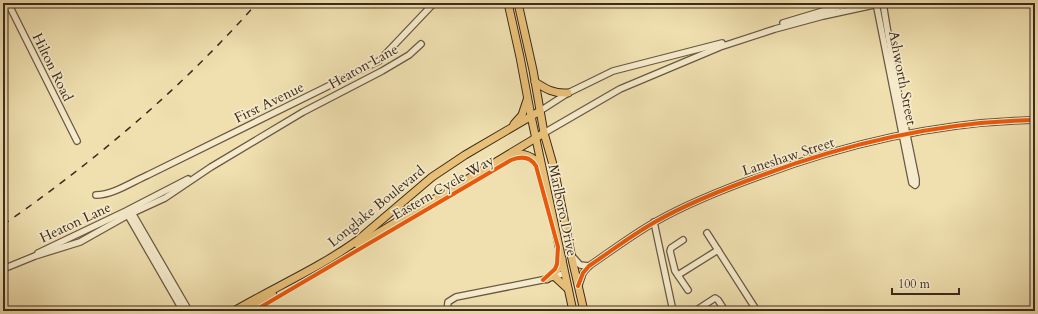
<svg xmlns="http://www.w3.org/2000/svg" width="1038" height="314" viewBox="0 0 1038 314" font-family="Cardo,serif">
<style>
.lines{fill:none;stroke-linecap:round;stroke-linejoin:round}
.minor-casing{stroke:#6a5842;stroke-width:8}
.major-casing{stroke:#3d2b1d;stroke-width:9}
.minor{stroke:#f5ebcc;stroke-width:5.5}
.major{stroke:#e8c078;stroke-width:7}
.rail{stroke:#3d2b1d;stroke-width:1.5;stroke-dasharray:7 7;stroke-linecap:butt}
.cycleway-casing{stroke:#f5ebcc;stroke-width:6}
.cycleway{stroke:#e8590c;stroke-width:4}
.labels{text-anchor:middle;stroke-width:3.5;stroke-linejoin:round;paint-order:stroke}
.street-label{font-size:14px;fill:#3d2b1d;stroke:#f5ebcc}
</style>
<rect width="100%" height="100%" fill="#f0e0b0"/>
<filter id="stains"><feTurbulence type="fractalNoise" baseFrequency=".005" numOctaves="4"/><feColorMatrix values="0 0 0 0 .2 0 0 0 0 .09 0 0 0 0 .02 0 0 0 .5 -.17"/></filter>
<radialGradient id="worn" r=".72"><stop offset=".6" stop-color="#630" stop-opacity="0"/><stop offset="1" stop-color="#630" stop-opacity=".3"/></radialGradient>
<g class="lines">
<defs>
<g id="minor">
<path d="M8,3L77,141"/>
<path d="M876,3L912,183L915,185"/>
<path d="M883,3L895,77L916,179V184L915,185"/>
<path d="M783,23L823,11L854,3"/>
<path d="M540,111L568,93L613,71L722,43"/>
<path d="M544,133L620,89L720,47L775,29L823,16L883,3"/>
<path d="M96,195C113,195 132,182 148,175L379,61L434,3"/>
<path d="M131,211L189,311"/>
<path d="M126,212L183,311"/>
<path d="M654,222L673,311"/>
<path d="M707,233L757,311"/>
<path d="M683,240L671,248L670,251L675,271L688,290"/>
<path d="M38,253L126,211L188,179"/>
<path d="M572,256L580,265L589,266"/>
<path d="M3,269L35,256L80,242L128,215L165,198L211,167L303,112L382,71L409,55L421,44"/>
<path d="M678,275L718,250"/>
<path d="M579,285L583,273L589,266C611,251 632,235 655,222C688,203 724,189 760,176C848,143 941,122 1035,120"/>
<path d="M447,311L448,302L456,297L547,279L565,273"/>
<path d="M695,311L715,298L718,300L725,311"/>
</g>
<g id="major">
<path d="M508,3L520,57L531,116L573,311"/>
<path d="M518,3L533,70L544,133L554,168L572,259L584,311"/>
<path d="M535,82C546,89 554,94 568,93"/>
<path d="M514,124L522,115L527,100"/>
<path d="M510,155C522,151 534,157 541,166"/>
<path d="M358,245L544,133"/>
<path d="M555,277L568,289"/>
<path d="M547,279L558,269L562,259"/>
<path d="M234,311C275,287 319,268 358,240L432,177L465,155L540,111"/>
<path d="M246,311L273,295"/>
</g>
</defs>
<!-- minor casing -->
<use href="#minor" class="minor-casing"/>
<!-- major casing -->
<use href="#major" class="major-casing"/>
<!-- minor -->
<use href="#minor" class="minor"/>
<!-- major -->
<use href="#major" class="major"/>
<!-- rail -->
<path class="rail" d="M3,225C95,161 182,88 257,3"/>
<defs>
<g id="cycleway">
<path d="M578,286L583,273L589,266C611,251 632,235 655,222C688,203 724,189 760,176C848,143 941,122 1035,120"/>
<path d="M254,311L511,160C521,156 530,156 536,166L558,247L557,264L555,269L543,280"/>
</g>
</defs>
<!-- cycleway casing -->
<use href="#cycleway" class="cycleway-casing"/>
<!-- cycleway -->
<use href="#cycleway" class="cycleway"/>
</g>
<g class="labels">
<!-- street labels -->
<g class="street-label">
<text transform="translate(363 66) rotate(-29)" y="5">Heaton Lane</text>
<text transform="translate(53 67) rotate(64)" y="5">Hilton Road</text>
<text transform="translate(903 78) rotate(79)" y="5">Ashworth Street</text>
<text transform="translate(269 102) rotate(-26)" y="5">First Avenue</text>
<text transform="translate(788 156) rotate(-18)" y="5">Laneshaw Street</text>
<text transform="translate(443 187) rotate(-30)" y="5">Eastern Cycle Way</text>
<text transform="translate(376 206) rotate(-39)" y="5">Longlake Boulevard</text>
<text transform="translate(563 210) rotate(78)" y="5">Marlboro Drive</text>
<text transform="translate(75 222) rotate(-25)" y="5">Heaton Lane</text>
</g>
</g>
<!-- margin -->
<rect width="1038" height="314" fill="none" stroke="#f0e0b0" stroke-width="16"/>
<rect x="4" y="4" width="1030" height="306" fill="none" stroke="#3d2b1d" stroke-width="2"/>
<rect x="8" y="8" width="1022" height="298" fill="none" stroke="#3d2b1d"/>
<!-- scale -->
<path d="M892 288v6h67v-6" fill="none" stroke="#3d2b1d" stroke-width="2"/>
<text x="898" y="288" font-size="12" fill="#3d2b1d" stroke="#f5ebcc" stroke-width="3" paint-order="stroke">100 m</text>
<rect width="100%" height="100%" filter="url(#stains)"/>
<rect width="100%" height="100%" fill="url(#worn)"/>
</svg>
